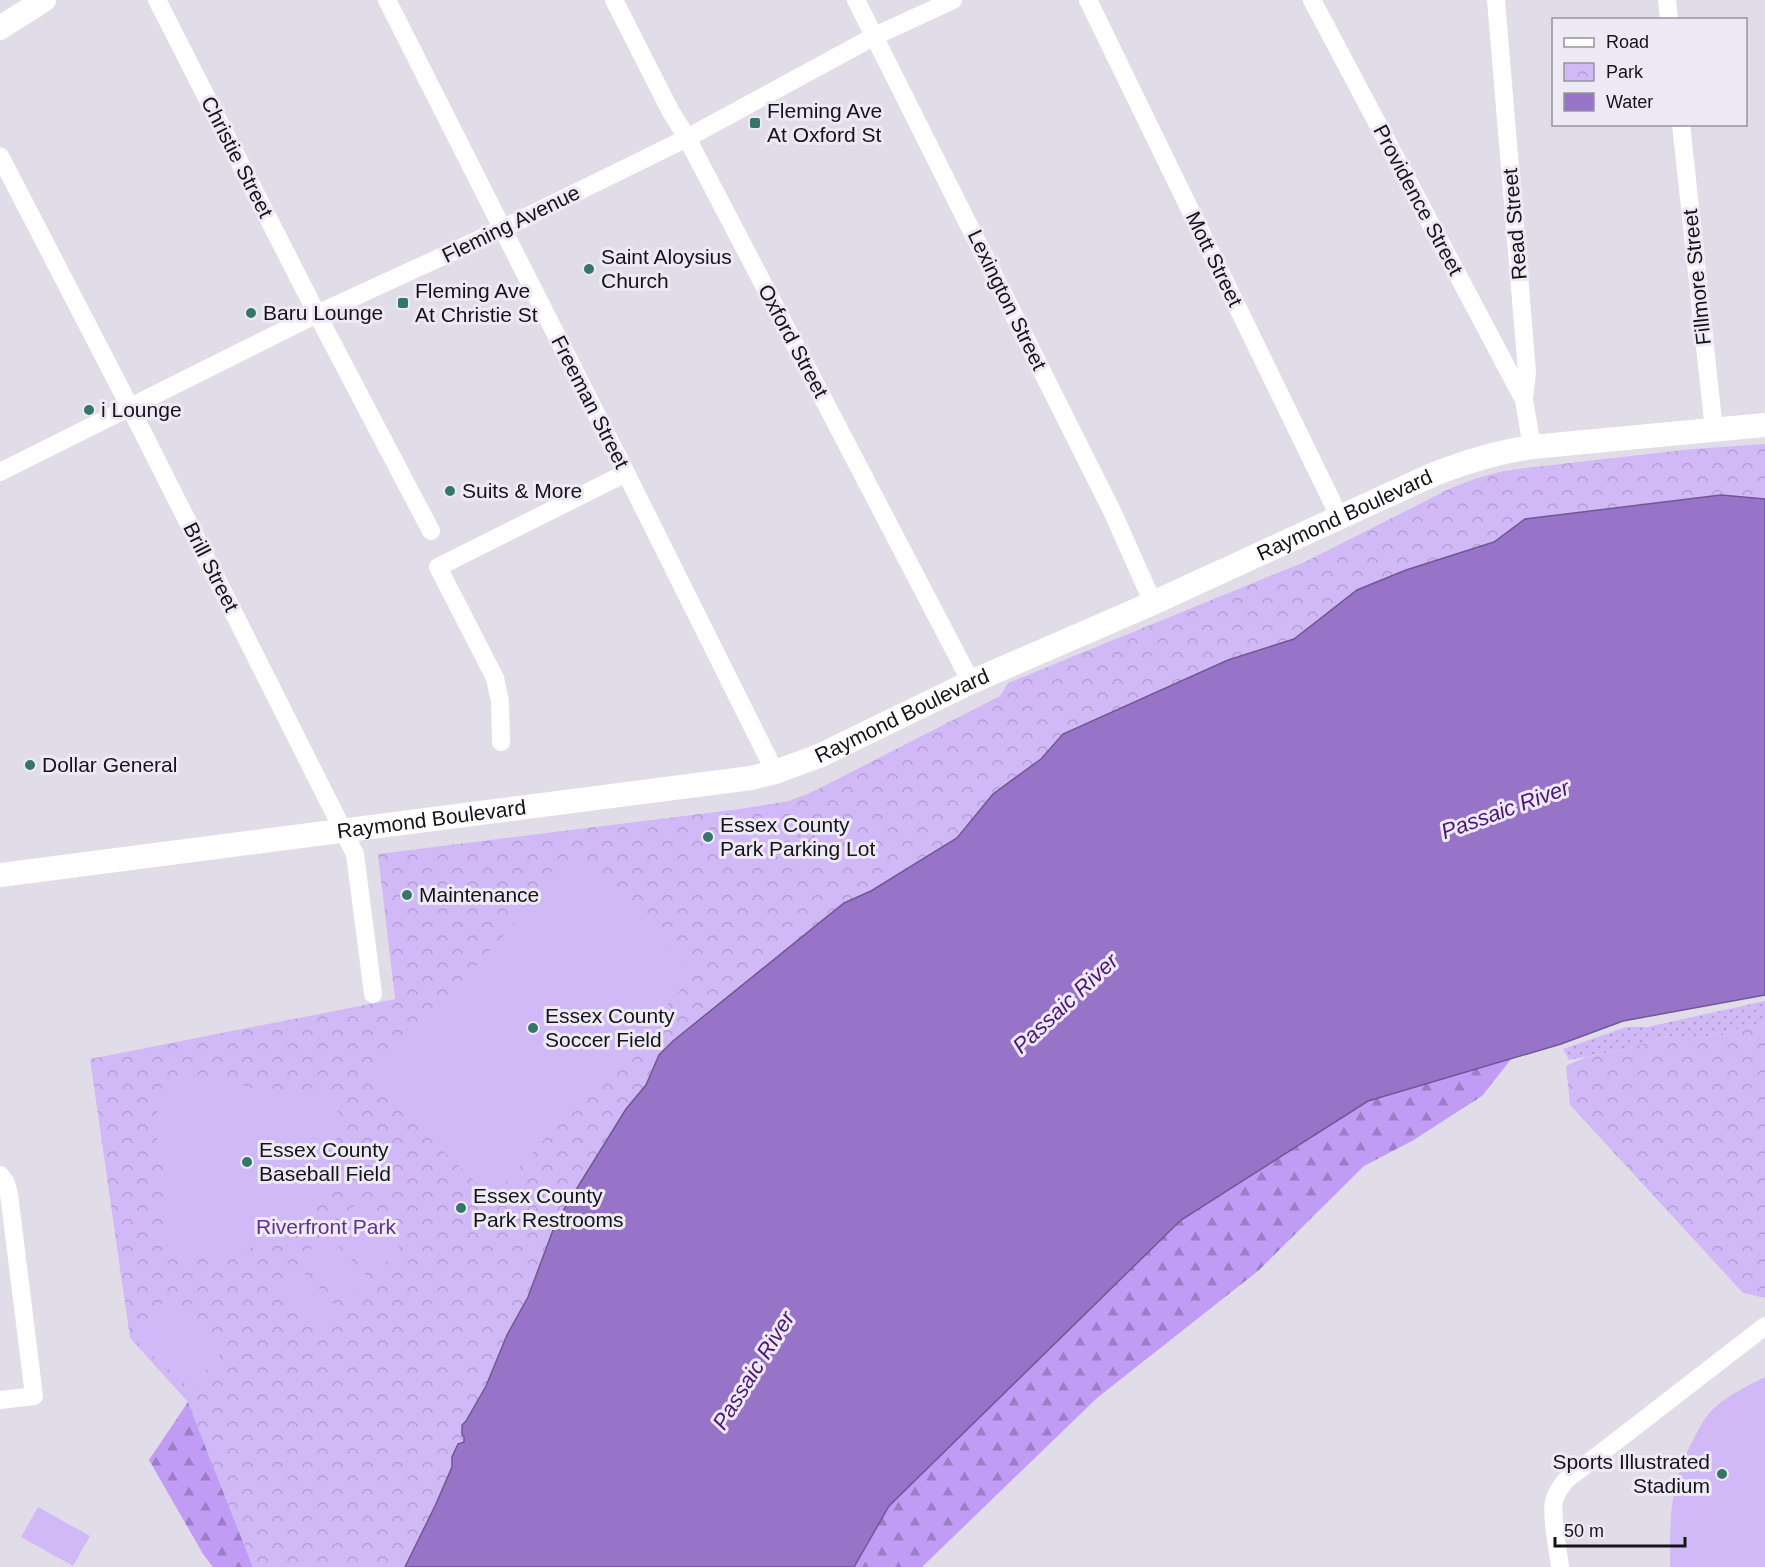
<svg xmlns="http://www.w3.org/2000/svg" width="1765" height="1567" viewBox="0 0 1765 1567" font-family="Arial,sans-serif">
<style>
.grass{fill:url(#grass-dots)}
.forest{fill:url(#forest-firs)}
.park{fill:url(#park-crowns)}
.garden{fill:url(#garden-furrows)}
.pitch{fill:#d1b9f7}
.water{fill:#9874c9;stroke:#715794;stroke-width:1.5}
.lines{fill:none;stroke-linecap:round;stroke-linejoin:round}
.minor{stroke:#fff;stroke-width:18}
.major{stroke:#fff;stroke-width:24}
.poi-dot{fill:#347769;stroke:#eeeaf5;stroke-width:2}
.labels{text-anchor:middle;stroke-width:6;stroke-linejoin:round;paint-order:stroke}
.poi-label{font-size:21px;fill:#151418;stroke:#eeeaf5;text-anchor:start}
.street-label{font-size:21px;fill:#151418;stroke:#eeeaf5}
.park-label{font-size:21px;fill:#613095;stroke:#eeeaf5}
.water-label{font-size:22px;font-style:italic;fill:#4c167d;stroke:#eeeaf5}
</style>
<defs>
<pattern id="grass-dots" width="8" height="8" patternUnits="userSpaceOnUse" patternTransform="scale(1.5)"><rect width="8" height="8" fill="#d1b9f7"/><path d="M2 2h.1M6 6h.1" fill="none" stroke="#b39ed3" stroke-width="1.8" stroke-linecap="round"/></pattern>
<pattern id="forest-firs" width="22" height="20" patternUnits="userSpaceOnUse" patternTransform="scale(1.5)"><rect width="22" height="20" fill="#c09cf4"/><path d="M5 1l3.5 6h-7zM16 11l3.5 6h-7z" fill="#9b7ec5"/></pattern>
<pattern id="park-crowns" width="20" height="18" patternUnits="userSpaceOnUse" patternTransform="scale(1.5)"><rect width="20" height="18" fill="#d1b9f7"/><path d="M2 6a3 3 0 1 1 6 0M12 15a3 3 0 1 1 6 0" fill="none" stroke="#b39ed3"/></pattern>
<pattern id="garden-furrows" width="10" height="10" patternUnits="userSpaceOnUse" patternTransform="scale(1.5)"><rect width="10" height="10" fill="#d1b9f7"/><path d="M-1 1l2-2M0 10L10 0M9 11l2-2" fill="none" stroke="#b39ed3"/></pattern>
</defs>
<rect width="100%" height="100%" fill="#e1dde8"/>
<!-- grass -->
<path class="grass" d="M1765,1001V1023L1683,1042L1667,1036L1627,1049L1569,1060L1563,1049L1626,1027H1647Z"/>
<!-- forest -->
<g class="forest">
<path d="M1512,1058L1482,1096L1412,1141L1364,1166L1258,1271L1097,1398L922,1567H854L889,1506L1182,1219L1368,1101Z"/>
<path d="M188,1402L253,1567H213L203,1554L149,1460Z"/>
</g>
<!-- park -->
<g class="park">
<path d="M1765,444V499L1721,495L1525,519L1494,542L1406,570L1357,590L1294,639L1228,660L1063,734L1041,759L993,794L957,838L871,891L844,903L673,1041L659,1055L646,1085L626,1109L556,1222L528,1297L507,1335L486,1386L466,1421L462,1425L464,1442L452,1457V1467L435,1506L405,1567H253L188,1402L130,1338L90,1059L395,999L378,854L740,809L789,801L812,792L1000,696L1008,683L1307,561L1449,489L1477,478L1504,471L1526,468L1692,449Z"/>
<path d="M1765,1023V1298L1743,1293L1570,1105L1566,1066L1586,1057L1627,1049L1667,1036L1683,1042Z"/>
</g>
<!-- garden -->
<path class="garden" d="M810,827L822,850L810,865L796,834Z"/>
<!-- pitch -->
<g class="pitch">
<path d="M573,860L696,973L492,1197L369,1082Z"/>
<path d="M185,1078L216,1079L252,1088L336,1091C337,1104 339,1118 338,1132C327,1218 246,1274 162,1255L165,1170L157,1139L158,1101L160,1091L165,1083L174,1079Z"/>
<path d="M356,1204L400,1248L379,1269L336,1224Z"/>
<path d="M326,1234L370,1279L349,1299L305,1255Z"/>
<path d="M296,1265L340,1310L319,1330L275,1285Z"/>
<path d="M163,1302L221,1353L190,1388L132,1337Z"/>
<path d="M1765,1377V1567H1670C1670,1516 1669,1487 1693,1440C1699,1429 1704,1418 1713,1409C1728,1395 1747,1386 1765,1377Z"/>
<path d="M38,1507L90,1536L73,1566L21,1537Z"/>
</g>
<!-- water -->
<path class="water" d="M1721,495L1765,499V995L1623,1021L1561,1044L1368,1101L1181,1220L889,1506L854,1567H405L435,1506L452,1467V1457L458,1444L464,1442V1437L462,1435V1425L466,1421L486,1386L507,1335L528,1297L556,1222L626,1109L646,1085L659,1055L673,1041L844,903L871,891L957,838L993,794L1041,759L1063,734L1228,660L1294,639L1357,590L1406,570L1494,542L1525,519Z"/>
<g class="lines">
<!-- minor -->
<g class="minor">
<path d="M157,0L317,314L431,531"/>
<path d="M387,0L622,465L775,772"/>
<path d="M614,0L671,112L687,138L971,682"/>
<path d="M856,0L1113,513L1153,603"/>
<path d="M1088,0L1340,518"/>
<path d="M1312,0L1524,400"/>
<path d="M1496,0L1527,371L1524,400L1532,447"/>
<path d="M1667,0L1669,20"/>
<path d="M1681,124L1714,430"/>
<path d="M0,156L130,407L355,854L373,994"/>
<path d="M0,472L317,314L502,229L687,138L875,36L953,0"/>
<path d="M501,742L500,701L495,678L438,567L626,473"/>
<path d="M0,1175L6,1183L9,1194L34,1396L0,1400"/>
<path d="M1560,1567C1558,1549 1551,1517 1554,1501C1556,1493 1561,1486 1566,1480L1765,1326"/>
</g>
<!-- major -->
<g class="major">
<path d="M0,28L44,0"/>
<path id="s1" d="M0,875L751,778L775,772L819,756L971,682L1153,603L1432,475C1465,462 1497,452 1532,447L1765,425"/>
</g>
</g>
<!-- markers -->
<g class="poi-dot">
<rect x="749" y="117" width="12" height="12" rx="3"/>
<circle cx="589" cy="269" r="6"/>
<rect x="397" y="297" width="12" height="12" rx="3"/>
<circle cx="251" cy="313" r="6"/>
<circle cx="89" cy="410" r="6"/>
<circle cx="450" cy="491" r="6"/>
<circle cx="30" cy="765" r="6"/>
<circle cx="708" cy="837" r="6"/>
<circle cx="407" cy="895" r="6"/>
<circle cx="533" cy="1028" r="6"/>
<circle cx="247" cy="1162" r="6"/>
<circle cx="461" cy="1208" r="6"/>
<circle cx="1722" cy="1474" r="6"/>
</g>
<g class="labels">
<!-- poi labels -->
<g class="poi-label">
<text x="767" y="118">Fleming Ave<tspan x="767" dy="24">At Oxford St</tspan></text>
<text x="601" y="264">Saint Aloysius<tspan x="601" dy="24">Church</tspan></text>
<text x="415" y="298">Fleming Ave<tspan x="415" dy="24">At Christie St</tspan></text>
<text x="263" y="320">Baru Lounge</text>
<text x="101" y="417">i Lounge</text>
<text x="462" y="498">Suits &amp; More</text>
<text x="42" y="772">Dollar General</text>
<text x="720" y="832">Essex County<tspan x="720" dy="24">Park Parking Lot</tspan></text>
<text x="419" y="902">Maintenance</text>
<text x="545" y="1023">Essex County<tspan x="545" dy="24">Soccer Field</tspan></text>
<text x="259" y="1157">Essex County<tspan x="259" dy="24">Baseball Field</tspan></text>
<text x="473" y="1203">Essex County<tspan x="473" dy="24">Park Restrooms</tspan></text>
<text x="1710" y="1469" text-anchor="end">Sports Illustrated<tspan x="1710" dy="24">Stadium</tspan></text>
</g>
<!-- street labels -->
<g class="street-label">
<text transform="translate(237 157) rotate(63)" y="7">Christie Street</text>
<text transform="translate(1418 200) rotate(62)" y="7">Providence Street</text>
<text transform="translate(511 224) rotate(-26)" y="7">Fleming Avenue</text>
<text transform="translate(1515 224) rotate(-95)" y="7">Read Street</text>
<text transform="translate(1214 259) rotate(64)" y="7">Mott Street</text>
<text transform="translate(1697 277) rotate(-96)" y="7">Fillmore Street</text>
<text transform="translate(1007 300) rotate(64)" y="7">Lexington Street</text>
<text transform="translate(793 341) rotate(62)" y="7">Oxford Street</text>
<text transform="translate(590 402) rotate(63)" y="7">Freeman Street</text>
<text dy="7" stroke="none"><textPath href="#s1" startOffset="1407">Raymond Boulevard</textPath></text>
<text transform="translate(211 567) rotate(63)" y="7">Brill Street</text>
<text dy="7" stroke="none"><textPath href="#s1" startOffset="921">Raymond Boulevard</textPath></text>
<text dy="7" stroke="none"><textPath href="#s1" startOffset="435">Raymond Boulevard</textPath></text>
</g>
<!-- park labels -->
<g class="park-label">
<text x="326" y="1234">Riverfront Park</text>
</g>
<!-- water labels -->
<g class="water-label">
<text transform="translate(1505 809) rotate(-20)" y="8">Passaic River</text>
<text transform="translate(1065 1003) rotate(-43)" y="8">Passaic River</text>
<text transform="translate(753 1370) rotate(-58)" y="8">Passaic River</text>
</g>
</g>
<!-- legend -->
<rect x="1552" y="18" width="195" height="108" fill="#eeeaf5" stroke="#97949d" stroke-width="1.5"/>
<rect x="1564" y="38" width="30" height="9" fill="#ffffff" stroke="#97949d" stroke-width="1.5"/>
<text x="1606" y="48" font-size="18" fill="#151418">Road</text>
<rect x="1564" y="63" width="30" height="18" fill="url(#park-crowns)" stroke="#97949d" stroke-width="1.5"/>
<text x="1606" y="78" font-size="18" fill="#151418">Park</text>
<rect x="1564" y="93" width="30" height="18" fill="#9874c9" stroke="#97949d" stroke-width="1.5"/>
<text x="1606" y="108" font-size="18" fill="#151418">Water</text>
<!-- scale -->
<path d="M1555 1537v9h130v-9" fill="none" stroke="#151418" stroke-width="3"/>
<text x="1564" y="1537" font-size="18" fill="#151418" stroke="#eeeaf5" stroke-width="4.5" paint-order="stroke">50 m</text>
</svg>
